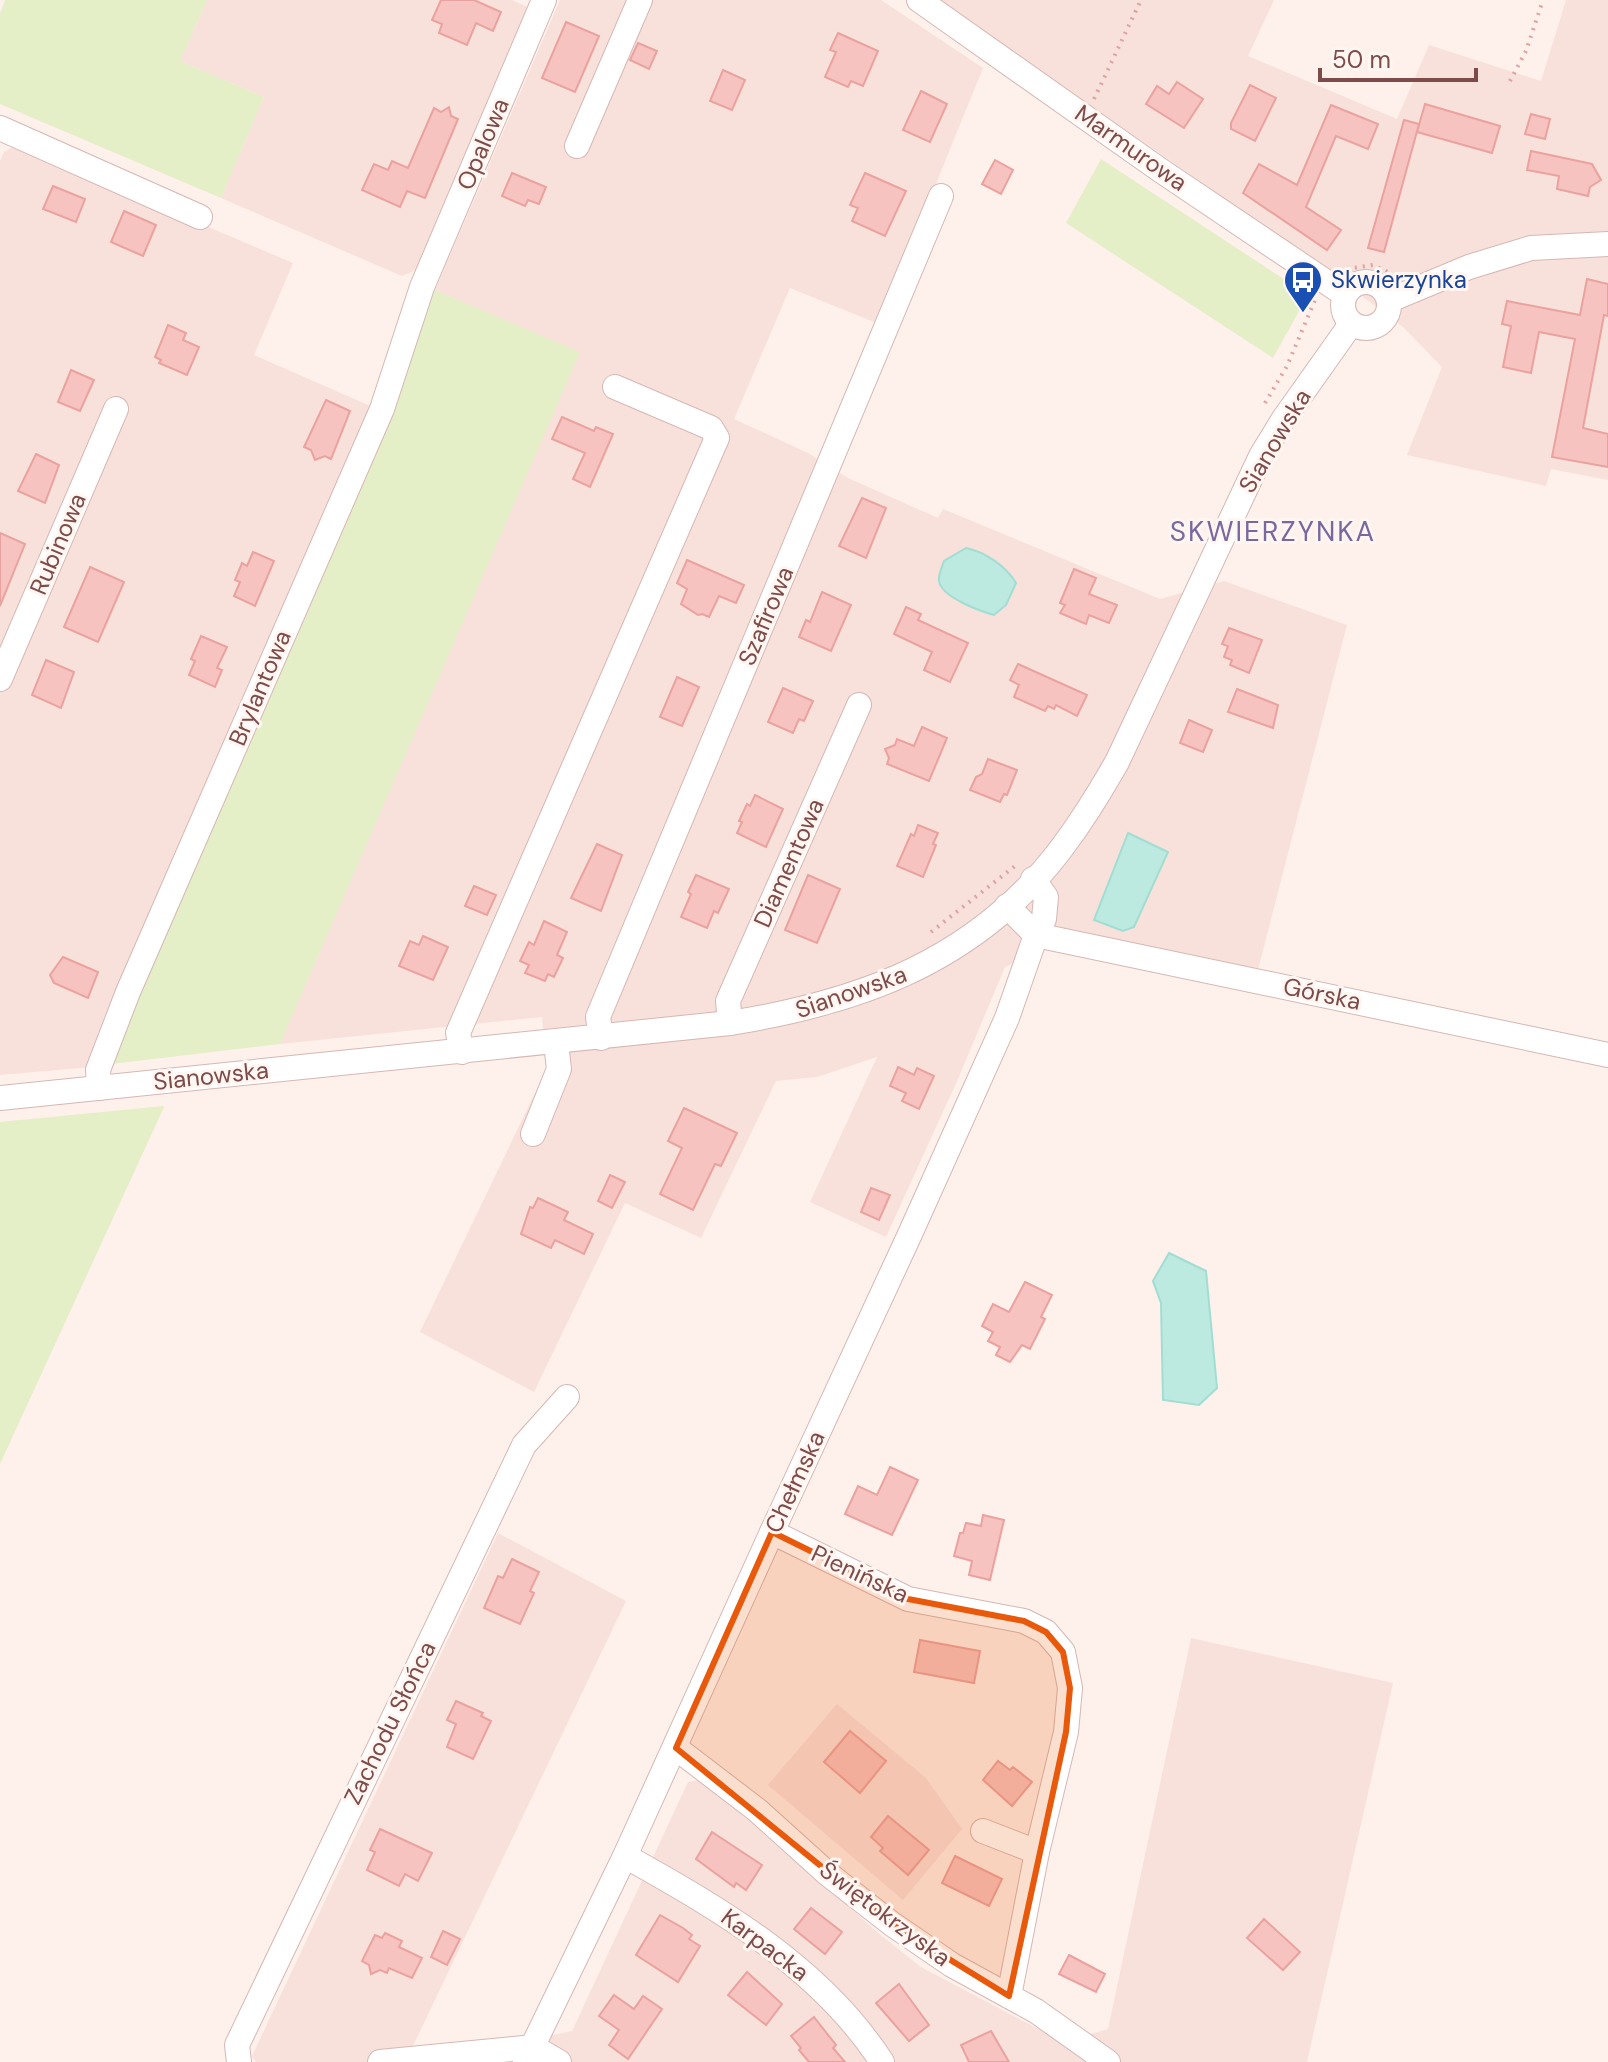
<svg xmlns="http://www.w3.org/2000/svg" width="1608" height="2062" viewBox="0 0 1608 2062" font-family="'DM Sans',sans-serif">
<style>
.residential{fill:#f8e1db}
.green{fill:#e4eec7}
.water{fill:#bceae1;stroke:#a2ddd2;stroke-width:2}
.building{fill:#f6c3c0;stroke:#eaa29f;stroke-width:2}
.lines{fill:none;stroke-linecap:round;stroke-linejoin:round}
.minor-casing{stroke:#d6b7b3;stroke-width:26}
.path{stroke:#dca4a2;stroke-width:4;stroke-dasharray:2 6;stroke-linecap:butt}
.minor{stroke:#fff;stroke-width:24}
.marked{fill:#e8590c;fill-opacity:0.2;stroke:#e8590c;stroke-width:6;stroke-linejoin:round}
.labels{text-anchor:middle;stroke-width:6;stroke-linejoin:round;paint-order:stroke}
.street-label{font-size:24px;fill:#7c4b4a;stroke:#fff6f2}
.transit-label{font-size:24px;fill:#164399;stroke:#fff6f2;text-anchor:start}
.quarter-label{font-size:28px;letter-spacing:2px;fill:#79679f;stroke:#fff6f2}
</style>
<rect width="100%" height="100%" fill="#fef0eb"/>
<!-- residential -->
<g class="residential">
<path d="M207,0H512L530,8L418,269L402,276L221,198L264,97L180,61Z"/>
<path d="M560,0H881L983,68L879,324L790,288L734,419L808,453L848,478L938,518L943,509L1160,599L1224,581L1347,625L1253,989L1055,946L1005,967L958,1079L886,1237L810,1202L877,1057L817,1077L776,1081L701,1238L625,1203L534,1392L420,1332L547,1068L542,1017L280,1044L579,352L435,290Z"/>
<path d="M931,0H1274L1248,56L1397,119L1429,45L1541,81L1566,0H1608V480L1551,469L1546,486L1407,455L1442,367L1403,327L1322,266L1100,112Z"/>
<path d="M16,145L293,263L254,355L375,408L92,1067L0,1075V161L4,152Z"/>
<path d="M498,1533L626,1601L410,2052L515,2043L572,2031L688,1782L707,1779L877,1932L921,1967L1063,2042L1108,2029L1191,1638L1393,1683L1307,2062H256L252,2056Z"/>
<path d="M837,1704L926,1778L962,1829L903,1900L768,1785Z"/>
</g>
<!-- green -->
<g class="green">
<path d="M5,0H207L180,61L264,97L221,198L0,104V14Z"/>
<path d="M1101,159L1308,295L1273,358L1066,223Z"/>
<path d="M435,290L580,352L280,1044L111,1064L107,1055Z"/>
<path d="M164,1106V1107L0,1464V1122Z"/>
</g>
<!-- water -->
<g class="water">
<path d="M966,548C985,552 1006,566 1016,583L1006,605L994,615C980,611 941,597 939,581C938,575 942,567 944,561Z"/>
<path d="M1128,833L1168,852L1134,927L1123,931L1094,920Z"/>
<path d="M1169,1253L1206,1271L1217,1388L1199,1405L1163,1400L1161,1303L1153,1281Z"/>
</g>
<!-- building -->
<g class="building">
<path d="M441,0H474L501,12L493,31L476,23L467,45L439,33L442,24L432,20Z"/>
<path d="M566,22L599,36L575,92L542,78Z"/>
<path d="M838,33L878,51L863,86L851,81L848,87L825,77L836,52L830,50Z"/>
<path d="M638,43L657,51L649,69L630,60Z"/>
<path d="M723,70L745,80L732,110L710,101Z"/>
<path d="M1177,82L1203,99L1184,128L1146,104L1157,86L1169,94Z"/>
<path d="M1250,85L1276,98L1255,141L1231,129V123Z"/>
<path d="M921,91L947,104L930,142L903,130Z"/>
<path d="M1425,104L1500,126L1492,153L1417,132Z"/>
<path d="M1331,105L1378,124L1368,149L1336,136L1306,207L1341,230L1327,250L1243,193L1259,164L1297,185Z"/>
<path d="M449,107L451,116L458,119L425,198L407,191L400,207L362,190L374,164L388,170L392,161L408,168L434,108L441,112Z"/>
<path d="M1531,114L1550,119L1545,139L1525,134Z"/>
<path d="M1404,120L1419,124L1384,252L1368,248Z"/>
<path d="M1531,151L1592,164L1601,180L1590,187L1588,196L1557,189L1559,176L1527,170Z"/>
<path d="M995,160L1013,170L1001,194L982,184Z"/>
<path d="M512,173L546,187L539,204L528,200L525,206L502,196Z"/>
<path d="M865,173L906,191L885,236L852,221L858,208L850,205Z"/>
<path d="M53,186L85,199L76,222L43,209Z"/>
<path d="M124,211L156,225L143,256L111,242Z"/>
<path d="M1587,279L1608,284V316L1604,315L1583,428L1608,434V467L1552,457L1575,339L1539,332L1531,373L1503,367L1511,326L1502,324L1507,301L1580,315Z"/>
<path d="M168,325L186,333L183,340L199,347L187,375L159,363L161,360L155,357Z"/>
<path d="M71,370L94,380L80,411L58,402Z"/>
<path d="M326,400L350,411L331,459L325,456L315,460L311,450L304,447Z"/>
<path d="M562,417L594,431L596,427L613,434L590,487L573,479L585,453L552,439Z"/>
<path d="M36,454L59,465L45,503L18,491Z"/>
<path d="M862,498L886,508L866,558L839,546Z"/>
<path d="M0,533L25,544L0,606Z"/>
<path d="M253,552L274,561L255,606L234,596L240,582L235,580L242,563L247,566Z"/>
<path d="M687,560L744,585L736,603L719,596L709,617L702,614L698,615L681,604L687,589L677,583Z"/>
<path d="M90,567L124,582L98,642L64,627Z"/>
<path d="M1074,569L1096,578L1089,594L1117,605L1109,623L1089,615L1086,624L1060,613L1065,605L1060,603Z"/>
<path d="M822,592L851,605L831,651L799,637L806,620L810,622Z"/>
<path d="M906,607L921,614L918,620L968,643L950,682L924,670L932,652L894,634Z"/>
<path d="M1229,628L1262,640L1249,673L1230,665L1232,660L1224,657L1228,646L1222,644Z"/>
<path d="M201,636L227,647L217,668L222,670L215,687L189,675L195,661L191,659Z"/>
<path d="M46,660L74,672L61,708L32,695Z"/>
<path d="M1018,664L1087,695L1077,716L1056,705L1054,709L1048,706L1045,711L1014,697L1019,685L1010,680Z"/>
<path d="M677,677L699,687L682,726L660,717Z"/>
<path d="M783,688L813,701L804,721L799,719L793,733L768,722Z"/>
<path d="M1237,689L1278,705L1273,728L1228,712Z"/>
<path d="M1189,720L1212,730L1203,752L1180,743Z"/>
<path d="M922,727L947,738L929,781L887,764L889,758L885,749L895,745L897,739L914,746Z"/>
<path d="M988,759L1017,770L1007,795L1004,794L1000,802L970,790L976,777L982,774Z"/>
<path d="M755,795L783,809L766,847L737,833L742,822L739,821L747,804L750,806Z"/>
<path d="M918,825L938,833L933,844L936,845L923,877L897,866L911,834L914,836Z"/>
<path d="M597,844L622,855L601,911L571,898Z"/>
<path d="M696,875L729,889L718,913L714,911L707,928L681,917L691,894L688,892Z"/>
<path d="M808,875L840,889L817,943L785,930Z"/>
<path d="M474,886L496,895L487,915L465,906Z"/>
<path d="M544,921L567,932L557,955L563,958L554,977L548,974L545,981L525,973L529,965L520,961L529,942L534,945Z"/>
<path d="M423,936L448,947L433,980L399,966L410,941L419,945Z"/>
<path d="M63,957L98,972L88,998L54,983L50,975Z"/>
<path d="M898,1067L914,1075L917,1068L934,1076L919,1109L902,1101L906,1093L890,1086Z"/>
<path d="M684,1108L737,1133L721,1166L715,1164L693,1210L660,1194L682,1148L668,1141Z"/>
<path d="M610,1175L625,1182L612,1208L598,1201Z"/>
<path d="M871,1188L890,1195L879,1220L861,1212Z"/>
<path d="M538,1198L568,1212L564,1220L593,1234L584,1254L555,1240L551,1248L521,1234L530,1207L533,1208Z"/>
<path d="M1025,1282L1052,1295L1041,1317L1045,1319L1030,1349L1022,1345L1010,1362L996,1355L1000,1347L988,1341L993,1332L982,1326L993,1304L1009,1312Z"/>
<path d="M890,1467L918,1480L892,1535L845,1514L858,1486L877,1495Z"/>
<path d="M983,1515L1004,1520L990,1580L969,1575L972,1561L954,1556L960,1533H963L966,1523L981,1526Z"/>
<path d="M512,1559L539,1572L530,1591L534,1593L520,1624L484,1608L498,1576L503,1578Z"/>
<path d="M920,1640L980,1651L974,1683L914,1672Z"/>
<path d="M456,1701L483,1713L481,1716L491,1721L473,1759L447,1747L456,1724L447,1720Z"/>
<path d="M850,1731L886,1761L860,1793L824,1762Z"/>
<path d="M998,1761L1010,1770L1013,1767L1032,1782L1012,1806L983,1780Z"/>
<path d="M888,1816L929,1850L908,1875L880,1851L883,1848L871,1837Z"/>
<path d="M380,1829L432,1853L418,1881L405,1874L399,1886L367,1870L375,1852L370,1850Z"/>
<path d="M712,1832L762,1865L746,1890L736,1883L734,1887L696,1859Z"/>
<path d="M955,1856L1002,1879L989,1906L942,1883Z"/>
<path d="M811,1908L842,1932L825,1954L794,1929Z"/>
<path d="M660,1915L683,1928L692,1935L689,1939L700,1946L678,1982L636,1955Z"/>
<path d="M1264,1919L1300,1952L1283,1970L1247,1938Z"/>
<path d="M443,1931L460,1939L447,1965L431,1957Z"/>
<path d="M385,1933L402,1941L399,1947L422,1958L412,1978L389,1968L387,1973L380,1970L371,1974L369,1965L362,1961L375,1935L382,1938Z"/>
<path d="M1069,1955L1105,1974L1096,1992L1059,1974Z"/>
<path d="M747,1972L782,2004L766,2025L728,1995Z"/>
<path d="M899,1984L929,2025L909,2041L876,2003Z"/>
<path d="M614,1995L634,2009L643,1996L662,2009L628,2059L609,2045L619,2030L599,2016Z"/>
<path d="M814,2017L836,2045L833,2048L845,2062H809L799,2050L801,2048L791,2036Z"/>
<path d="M991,2031L1009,2062H969L961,2045Z"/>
</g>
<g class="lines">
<defs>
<g id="minor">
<path d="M919,0L1160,170L1344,294"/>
<path d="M0,128L200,217"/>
<path d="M577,146L640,0"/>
<circle cx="1366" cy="305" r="23"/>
<path d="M1390,300L1469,267L1531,248L1608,244"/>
<path d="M0,679L116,409"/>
<path d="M1033,879L1046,897L1044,919L1036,935L1608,1055"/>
<path d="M730,1023L728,1001L859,705"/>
<path d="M601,1038L598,1017L941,196"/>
<path d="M462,1052L458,1033L717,438L711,428L615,387"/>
<path d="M99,1088L98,1070L128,992L382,409L422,287L544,0"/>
<path d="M0,1098L730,1023C862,1002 977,960 1061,849C1082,821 1100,792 1117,762L1261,456L1283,420L1351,324"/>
<path d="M533,1134L559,1069L556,1043"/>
<path d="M772,1532L908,1599L1024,1621L1046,1632L1063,1652L1070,1688L1066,1732L1037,1852L983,1831"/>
<path d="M676,1748L757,1810L828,1874L892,1924L952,1965L1036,2011L1108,2062"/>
<path d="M625,1856C722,1910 821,1968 882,2062"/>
<path d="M1009,1996L1037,1852"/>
<path d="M239,2062L237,2045L524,1445L567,1397"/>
<path d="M380,2062L533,2047L559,2062"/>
<path d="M525,2062L625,1856L772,1532L910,1234L1007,1018L1036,935L1007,906"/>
</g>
</defs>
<!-- minor casing -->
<use href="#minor" class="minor-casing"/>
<!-- path -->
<g class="path">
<path d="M1510,81L1526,51L1543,0"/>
<path d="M1094,99L1141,0"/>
<path d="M1347,269L1373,265L1392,274"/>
<path d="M1265,403L1287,366L1315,300"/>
<path d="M931,932L1015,866"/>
</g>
<!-- minor -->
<use href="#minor" class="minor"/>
</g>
<!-- marked area -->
<path class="marked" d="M772,1532L908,1599L1024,1621L1046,1632L1063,1652L1070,1688L1066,1732L1009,1996L892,1924L676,1748Z"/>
<!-- icons -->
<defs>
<symbol id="bus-pin" viewBox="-11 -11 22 30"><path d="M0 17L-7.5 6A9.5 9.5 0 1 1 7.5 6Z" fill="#1a4fb4" stroke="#fff6f2"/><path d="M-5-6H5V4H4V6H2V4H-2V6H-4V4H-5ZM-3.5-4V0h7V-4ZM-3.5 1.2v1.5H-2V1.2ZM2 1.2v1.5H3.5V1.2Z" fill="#fff"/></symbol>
</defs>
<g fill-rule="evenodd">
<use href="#bus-pin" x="1281" y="258" width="44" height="60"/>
</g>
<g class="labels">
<!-- street labels -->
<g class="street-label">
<text transform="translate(483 144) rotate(-67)" y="8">Opalowa</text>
<text transform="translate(1131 148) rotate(35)" y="8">Marmurowa</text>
<text transform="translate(1275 441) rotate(-59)" y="8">Sianowska</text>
<text transform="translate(58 544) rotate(-67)" y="8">Rubinowa</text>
<text transform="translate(766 616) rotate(-67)" y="8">Szafirowa</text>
<text transform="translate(260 688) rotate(-67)" y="8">Brylantowa</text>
<text transform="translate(789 863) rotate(-66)" y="8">Diamentowa</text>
<text transform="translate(851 992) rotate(-19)" y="8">Sianowska</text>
<text transform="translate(1322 994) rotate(12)" y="8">Górska</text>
<text transform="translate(211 1076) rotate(-6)" y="8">Sianowska</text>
<text transform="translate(795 1482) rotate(-65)" y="8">Chełmska</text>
<text transform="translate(860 1574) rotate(25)" y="8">Pienińska</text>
<text transform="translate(390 1723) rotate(-64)" y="8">Zachodu Słońca</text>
<text transform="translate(885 1914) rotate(37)" y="8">Świętokrzyska</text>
<text transform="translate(765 1945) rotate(37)" y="8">Karpacka</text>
</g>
<!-- transit labels -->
<g class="transit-label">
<text x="1331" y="288">Skwierzynka</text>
</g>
<!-- quarter labels -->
<g class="quarter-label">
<text x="1273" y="541">SKWIERZYNKA</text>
</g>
</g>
<!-- scale -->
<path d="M1320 68v12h156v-12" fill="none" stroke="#7c4b4a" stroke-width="4"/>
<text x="1332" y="68" font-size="24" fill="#7c4b4a" stroke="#fff6f2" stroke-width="6" paint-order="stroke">50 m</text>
</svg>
